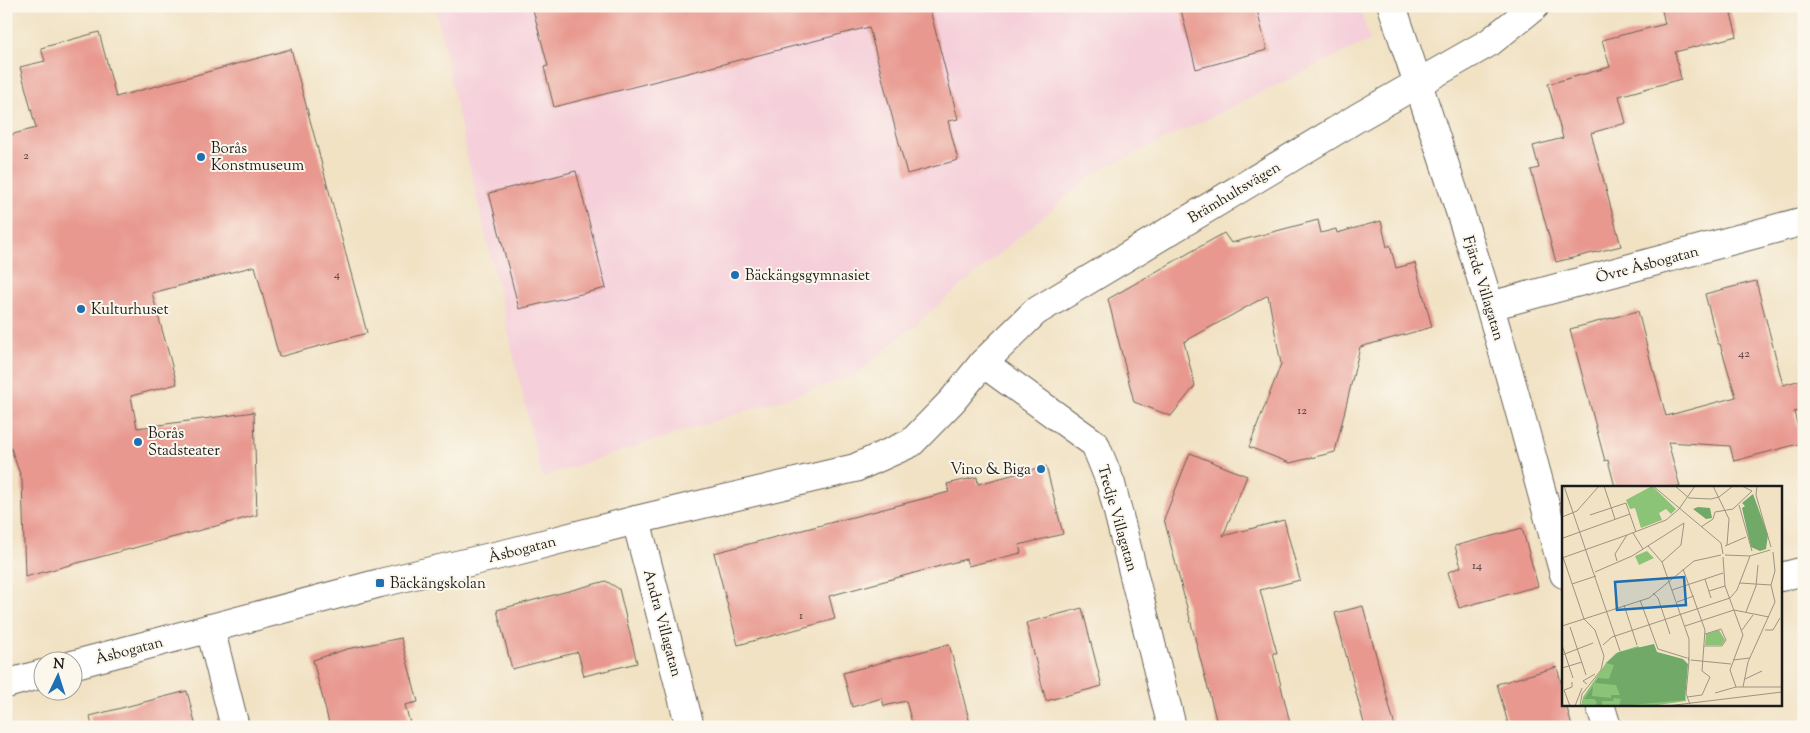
<svg xmlns="http://www.w3.org/2000/svg" width="1810" height="733" viewBox="0 0 1810 733" font-family="'Sorts Mill Goudy',serif">
<style>
.built{fill:#f5cfda}
.building{fill:#e8988f}
.lines{fill:none;stroke-linecap:round;stroke-linejoin:round}
.street-casing{stroke:#676157;stroke-width:30}
.secondary-casing{stroke:#676157;stroke-width:30}
.street{stroke:#fff;stroke-width:28}
.secondary{stroke:#fff;stroke-width:28}
.poi-dot{fill:#1f6fb2;stroke:#fbf7ec;stroke-width:2}
.labels{text-anchor:middle;stroke-width:4;stroke-linejoin:round;paint-order:stroke}
.number-label{font-size:12px;fill:#4f3b39}
.poi-label{font-size:15px;fill:#1c1c1c;stroke:#fbf7ec;text-anchor:start}
.street-label{font-size:15px;fill:#1c1c1c;stroke:#fbf7ec}
.inset-road{fill:none;stroke:#9c9381;stroke-width:1}
.view{fill:#1f6fb2;fill-opacity:0.15;stroke:#1f6fb2;stroke-width:2.5}
.inset-edge{fill:none;stroke:#1c1c1c;stroke-width:2.5}
</style>
<rect width="100%" height="100%" fill="#fbf7ec"/>
<filter id="ink" filterUnits="userSpaceOnUse"><feTurbulence type="fractalNoise" baseFrequency=".02" numOctaves="2"/><feDisplacementMap in="SourceGraphic" scale="10" xChannelSelector="R" yChannelSelector="G"/><feConvolveMatrix kernelMatrix="1 2 1 2 8 2 1 2 1" color-interpolation-filters="sRGB"/></filter>
<filter id="wash" filterUnits="userSpaceOnUse"><feTurbulence type="fractalNoise" baseFrequency=".0096" numOctaves="4" result="noise"/><feDisplacementMap in="SourceGraphic" scale="20" xChannelSelector="R" yChannelSelector="G"/><feGaussianBlur stdDeviation="1.12" result="paint"/><feColorMatrix in="noise" values="0 0 0 0 0 0 0 0 0 0 0 0 0 0 0 0 0 1.4 0 .05"/><feComposite in="paint" operator="in"/></filter>
<g filter="url(#wash)">
<rect width="100%" height="100%" fill="#f1e2c4"/>
<!-- built -->
<path class="built" d="M435,6H1359L1370,40L1095,173L854,376L542,477L467,156Z"/>
<g id="blocks">
<!-- building -->
<g class="building">
<path d="M532,6H929L958,119L948,121L958,160L907,174L869,27L554,107L544,67L548,66Z"/>
<path d="M1180,6H1256L1267,50L1196,69Z"/>
<path d="M1661,6H1729L1737,36L1675,52L1681,79L1619,96L1626,123L1591,133L1621,246L1556,262L1531,170L1539,168L1533,146L1563,138L1548,84L1610,67L1602,40L1665,24Z"/>
<path d="M99,32L116,97L291,49L367,333L279,357L255,266L152,293L177,384L131,396L137,428L254,412L257,515L25,577L22,480L6,434V136L36,128L20,67L45,61L41,48Z"/>
<path d="M576,171L606,288L519,309L489,193Z"/>
<path d="M1318,220L1321,233L1336,229L1337,233L1381,221L1387,247L1390,245L1396,268L1415,263L1432,327L1360,347L1335,452L1290,463L1249,447L1281,364L1268,295L1184,342L1195,386L1171,416L1134,402L1108,299L1224,233L1231,243Z"/>
<path d="M1756,281L1783,385L1804,379V409L1794,412L1802,443L1734,461L1730,446L1668,442L1680,487H1615L1608,460L1605,461L1570,329L1638,311L1653,371H1654L1666,416L1736,397L1720,344H1718L1705,294Z"/>
<path d="M1190,453L1247,476L1223,536L1284,520L1300,580L1260,590L1277,653H1273L1291,727H1218L1164,519Z"/>
<path d="M1046,466L1063,534L1019,545L1021,553L968,566L966,559L829,596L835,619L738,645L714,553L949,492L947,484L977,477L978,484Z"/>
<path d="M1522,528L1538,586L1459,608L1448,572L1461,567L1455,546Z"/>
<path d="M606,581L619,589L637,663L584,676L578,652L512,669L497,610Z"/>
<path d="M1363,606L1395,727H1365L1335,613Z"/>
<path d="M1082,608L1102,686L1046,701L1026,623Z"/>
<path d="M401,638L418,702L405,705L411,727H330L313,660L347,649Z"/>
<path d="M949,644L971,727H913L906,701L884,706L882,698L852,707L843,673Z"/>
<path d="M1557,667L1564,694V704H1566L1572,727H1509L1497,684Z"/>
<path d="M187,691L196,727H92L90,716Z"/>
</g>
</g>
</g>
<g filter="url(#ink)">
<use href="#blocks" fill-opacity="0" stroke="#676157" stroke-width="1"/>
<g class="lines">
<defs>
<g id="street">
<path d="M1392,6C1425,105 1459,204 1489,304C1516,394 1539,484 1564,574"/>
<path d="M1490,306L1804,221"/>
<path d="M983,363L1095,444L1111,484L1172,727"/>
<path d="M636,520L690,727"/>
<path d="M1781,577L1804,571"/>
<path d="M210,628L235,727"/>
<path d="M1600,704L1607,727"/>
</g>
<g id="secondary">
<path d="M72,665L380,583L512,552L636,520L855,468L911,443L952,401L983,363L1035,312L1357,118L1490,42L1535,6"/>
<path d="M6,684L42,674"/>
</g>
</defs>
<!-- street casing -->
<use href="#street" class="street-casing"/>
<!-- secondary casing -->
<use href="#secondary" class="secondary-casing"/>
<!-- street -->
<use href="#street" class="street"/>
<!-- secondary -->
<use href="#secondary" class="secondary"/>
</g>
</g>
<!-- markers -->
<g class="poi-dot">
<circle cx="201" cy="157" r="5"/>
<circle cx="735" cy="275" r="5"/>
<circle cx="81" cy="309" r="5"/>
<circle cx="138" cy="442" r="5"/>
<circle cx="1041" cy="469" r="5"/>
<rect x="375" y="578" width="10" height="10" rx="2.5"/>
</g>
<g class="labels">
<!-- number labels -->
<g class="number-label">
<text x="26" y="159">2</text>
<text x="337" y="278">4</text>
<text x="1744" y="357">42</text>
<text x="1302" y="414">12</text>
<text x="1477" y="569">14</text>
<text x="801" y="619">1</text>
</g>
<!-- poi labels -->
<g class="poi-label">
<text x="211" y="153">Borås<tspan x="211" dy="17">Konstmuseum</tspan></text>
<text x="745" y="280">Bäckängsgymnasiet</text>
<text x="91" y="314">Kulturhuset</text>
<text x="148" y="438">Borås<tspan x="148" dy="17">Stadsteater</tspan></text>
<text x="1031" y="474" text-anchor="end">Vino &amp; Biga</text>
<text x="390" y="588">Bäckängskolan</text>
</g>
<!-- street labels -->
<g class="street-label">
<text transform="translate(1234 192) rotate(-31)" y="5">Brämhultsvägen</text>
<text transform="translate(1647 264) rotate(-15)" y="5">Övre Åsbogatan</text>
<text transform="translate(1484 288) rotate(73)" y="5">Fjärde Villagatan</text>
<text transform="translate(1118 518) rotate(74)" y="5">Tredje Villagatan</text>
<text transform="translate(522 549) rotate(-14)" y="5">Åsbogatan</text>
<text transform="translate(663 623) rotate(75)" y="5">Andra Villagatan</text>
<text transform="translate(129 650) rotate(-15)" y="5">Åsbogatan</text>
</g>
</g>
<!-- overview -->
<g transform="translate(1562 486)">
<rect width="220" height="220" fill="#f1e2c4"/>
<path d="M90,0L114,23L109,28L104,23L97,27L100,34L79,42L73,22L68,23L64,14ZM85,65L92,72L77,79L73,70ZM157,144L163,154L160,159H143L144,148ZM76,160L123,209L124,215L89,220H19L21,211L44,177L54,167Z" fill="#8bc377"/>
<path d="M191,8L206,49L204,63L198,65L189,61L180,22L183,20L180,17ZM136,21L148,22L150,32L144,33L131,23ZM92,158L95,166L121,173L126,178L123,214L57,220L59,213L52,212L51,215H40V220H33L35,216L32,213H22L31,200L30,210L49,212V209H58L54,199L33,197L36,192L47,193L52,179L44,177L57,166Z" fill="#70a968"/>
<path class="inset-road" d="M2,0L58,165M42,0L53,33M91,0L159,57L161,68M113,0L127,12L149,13L157,11L171,0M151,0L167,33L165,59M195,0L194,9L209,61M177,19L190,65M28,29L64,17L74,46M0,31L15,25L37,0M139,41L151,33L153,26L171,23L190,5L180,0M71,47L81,63M1,52L68,28M86,60L100,76L127,153V175L126,171M163,60L184,51M0,68L22,133L33,144L42,170L39,184L20,208L18,220M163,69L188,70L208,64M161,71L163,100L181,149L168,184L174,201M0,72L65,49M55,75L53,68L65,49L104,34L117,23L133,0M121,83L143,144L140,185L148,191L140,209L125,211M33,86L70,70L122,37L119,59L100,76M143,93L149,112M178,97L209,99M10,98L34,90M110,104L161,87M147,105L163,100M91,107L96,112L108,148M78,114L96,163L125,172M115,116L132,110M62,119L75,159M184,126L194,100L196,79M0,140L87,112L132,75L159,69M123,140L172,124L207,131M8,141L24,189M180,144L191,129M203,144H211L218,132M0,159L11,192M41,159L50,151L168,112L175,104L188,70M142,160H160L164,154L159,143L143,148M0,169L31,157M129,174L169,178M171,174L188,172M127,175L124,208L128,218M0,182L20,176M183,193L200,185M25,198L21,195L33,188M181,201L186,176L213,116L209,99L213,85L211,66M153,207L174,201H220M8,220L2,204L10,201V196M13,220L20,202M105,220L220,206"/>
<path class="view" d="M122,91L124,119L55,124L53,96Z"/>
<rect width="220" height="220" class="inset-edge"/>
</g>
<!-- margin -->
<rect width="1810" height="733" fill="none" stroke="#fbf7ec" stroke-width="25"/>
<!-- north arrow -->
<g transform="translate(58 676) rotate(4)"><circle r="24" fill="#fbf7ec" stroke="#a29f99"/>
<path d="M0-4L9 19L0 12L-9 19Z" fill="#1f6fb2"/>
<text y="-8" font-size="14" font-weight="bold" text-anchor="middle" fill="#1c1c1c">N</text>
</g>
</svg>
